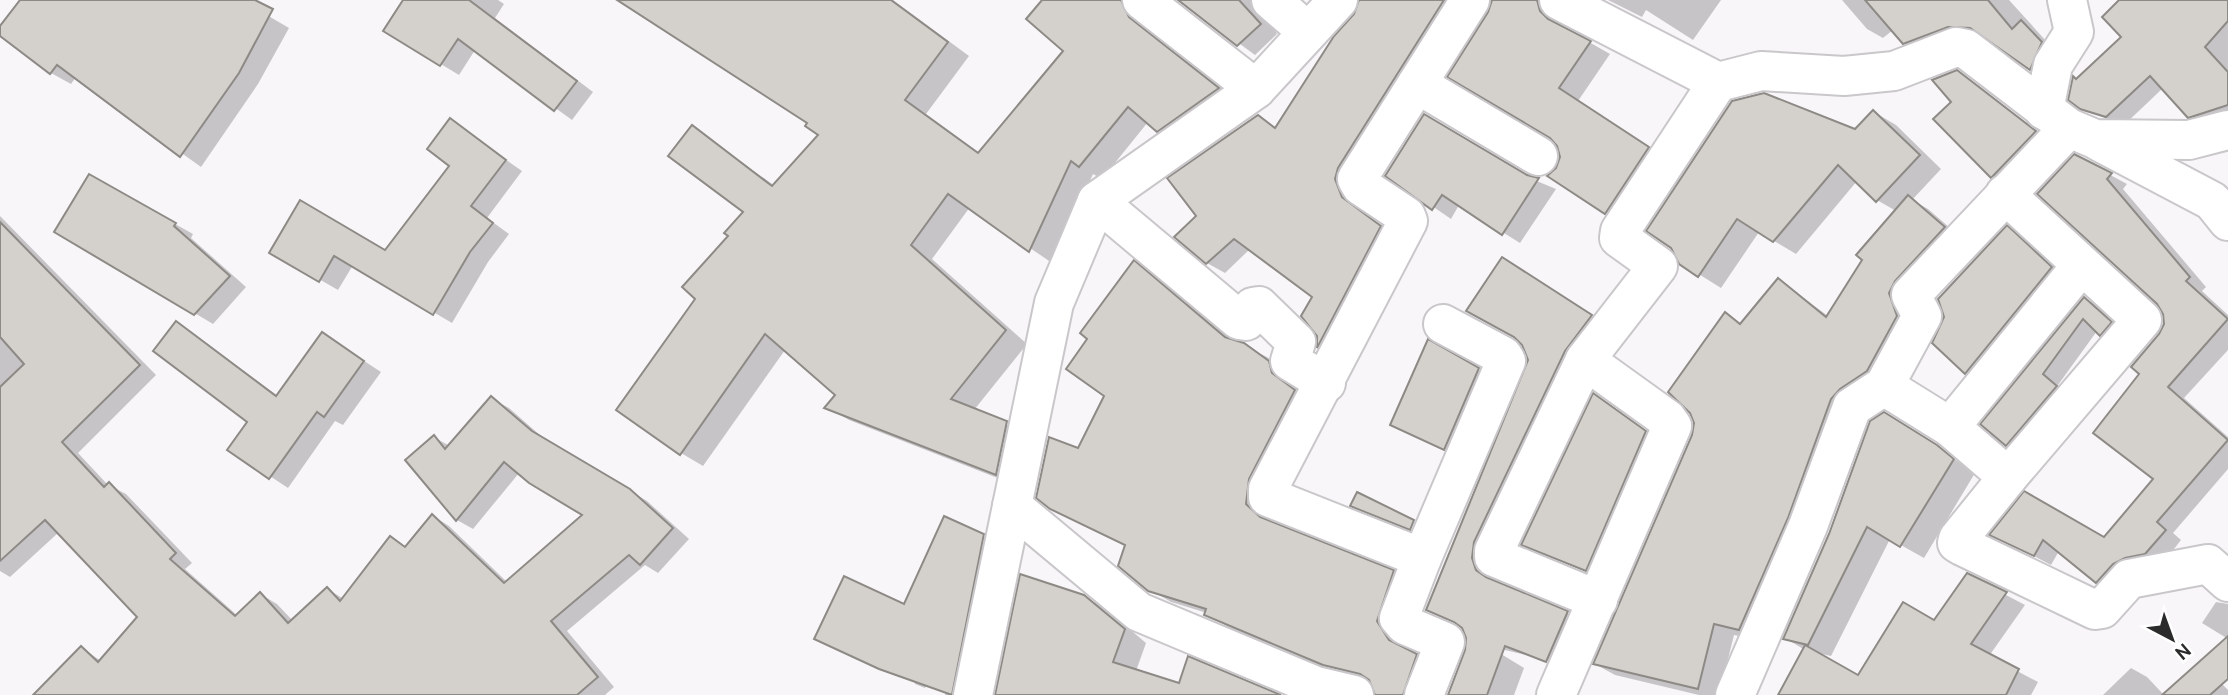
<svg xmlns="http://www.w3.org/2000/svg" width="2228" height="695" viewBox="0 0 2228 695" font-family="Cabin,sans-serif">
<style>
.shadow{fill:#0003}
.building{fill:#d4d0cc;stroke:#8d8a86;stroke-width:2}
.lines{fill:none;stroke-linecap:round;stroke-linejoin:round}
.minor-casing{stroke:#cac7cb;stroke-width:42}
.minor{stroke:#fff;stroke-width:38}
</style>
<rect width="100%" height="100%" fill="#f9f6fa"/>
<!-- shadow -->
<g class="shadow">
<path d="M22,0H241L289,28L258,84L201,167L76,77L71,84L51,73L0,34Z"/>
<path d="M405,0H498L504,4L495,18L593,92L572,120L475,50L459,75L386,31Z"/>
<path d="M637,0H893L969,56L926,114L980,153L1065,51L1044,0H1107L1147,28L1240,102L1180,144L1148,122L1102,179L1093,174L1052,263L970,207L932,259L1027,344L974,410L1029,435L1018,486L849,420L827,407L837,395L785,350L703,466L681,453L697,298L746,211L692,127L775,186L821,135L809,123Z"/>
<path d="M1180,0H1269L1267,17L1277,34L1255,55Z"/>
<path d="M1360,0H1468L1352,190L1359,209L1397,237L1335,356L1319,347L1314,296L1250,249L1225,273L1207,263L1198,216L1258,117L1277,128L1356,15Z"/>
<path d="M1494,0H1561L1557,14L1561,26L1610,54L1578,101L1668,160L1626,223L1606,212L1558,169L1562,157L1559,145L1490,12Z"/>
<path d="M1608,0H1721L1693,40L1646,10L1642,17Z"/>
<path d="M1842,0H2009L2057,53L2047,78L1985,36L1966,35L1921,53L1904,43L1893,30L1883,38L1867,29Z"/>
<path d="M2121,0H2228V121L2206,126L2189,116L2163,88L2123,126L2081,107L2077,80L2124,37Z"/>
<path d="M1957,72L2050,140L2007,185L1992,176L1954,102Z"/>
<path d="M1874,112L1896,125L1941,169L1912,200L1928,209L1964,240L1860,400L1760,640L1734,635L1719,695H1699L1615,675L1595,664L1694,435L1725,314L1742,324L1779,280L1828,316L1896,211L1877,200L1857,181L1796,254L1759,232L1721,288L1681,263L1672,247L1856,131Z"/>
<path d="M451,121L522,171L487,218L509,234L488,262L452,323L353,265L338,290L272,252H386L451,165Z"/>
<path d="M2075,156L2127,184L2123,189L2206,287L2202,291L2228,315V350L2184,398L2228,437V469L2173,533L2181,540L2163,563L2114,592L2059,551L2051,565L1992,534L2104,539L2155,479L2141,374L2165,324L2164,312L2039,194Z"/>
<path d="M1387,175L1527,177L1556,189L1520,243L1459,205L1451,219Z"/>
<path d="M89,176L193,234L191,238L246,287L213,324L57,231Z"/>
<path d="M0,216L156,375L78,453L108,485L126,494L192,563L185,569L238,616L260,594L277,604L293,621L327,589L344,599L390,538L407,548L433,516L449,526L507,582L585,514L519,473L473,529L457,520L435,438L450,446L492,399L509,408L549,443L647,501L689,539L658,573L645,565L567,631L614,687L605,695H39L82,648L101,661L139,617L59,532L10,577L0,571Z"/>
<path d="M2007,228L2029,241L2073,281L1988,386L1966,373Z"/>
<path d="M1134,263L1156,275L1235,342L1267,357L1290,375L1294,388L1316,404L1270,492L1268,518L1272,524L1393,572L1415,584L1399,636L1409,652L1438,668L1427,695H1377L1374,683L1346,677L1228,627L1207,613L1171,602L1149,589L1127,546L1051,508L1106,395L1090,338Z"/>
<path d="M1524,272L1613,329L1494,564L1499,585L1567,613L1589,626L1572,666L1488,646L1524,668L1514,695H1449L1467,650L1468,638L1464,628L1428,609L1530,359L1523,343L1468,311Z"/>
<path d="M2085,299L2101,308L2127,332L2117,344L2097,331L2058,385L2072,396L2023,454L1983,424Z"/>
<path d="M176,323L278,396L323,334L381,372L343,425L335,421L288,488L229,449L249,421Z"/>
<path d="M1429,341L1496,380L1463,458L1392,424Z"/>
<path d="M1594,396L1663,442L1604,580L1524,544Z"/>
<path d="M1907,427L1975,473L1924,558L1890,539L1831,656L1817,653L1859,678L1934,623L1968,575L2025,605L1989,656L2038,682L2031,695H1780L1805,650L1785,638Z"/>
<path d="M983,536L1000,546L984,625L967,617L925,688L915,684L905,606Z"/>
<path d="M1083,596L1106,609L1146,643L1136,671L1180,685L1277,695H997Z"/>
<path d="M2216,602L2228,604V639L2202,623Z"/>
<path d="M959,659L980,671L975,695H945Z"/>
<path d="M2131,668L2147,677L2164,695H2103Z"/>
<path d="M2213,675L2228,690V695H2164Z"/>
</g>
<!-- building -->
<g class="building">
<path d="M20,0H255L273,9L239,73L180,157L57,65L50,74L0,36V26Z"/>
<path d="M403,0H469L577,81L554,111L458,39L440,66L383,31Z"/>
<path d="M617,0H891L948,42L905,100L978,153L1063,51L1026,19L1042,0H1121L1129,17L1219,88L1157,132L1128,107L1079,167L1071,161L1029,252L948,194L911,245L1006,330L951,399L1007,421L996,475L824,408L835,395L765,334L680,455L616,410L695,299L682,287L728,236L724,233L743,212L668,156L692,125L772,186L818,135L805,126L807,123Z"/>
<path d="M1178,0H1239L1261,24L1237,46Z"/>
<path d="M1359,0H1444L1338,168L1335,179L1342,197L1381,226L1317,348V336L1301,316L1312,297L1234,239L1206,264L1174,237L1196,216L1167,178L1258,115L1275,128L1334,36L1354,14Z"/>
<path d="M1492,0H1537L1540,11L1548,19L1591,41L1559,88L1649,147L1605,214L1547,176L1556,168L1560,157L1557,146L1550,138L1447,77L1488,12Z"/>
<path d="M1865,0H1988L2012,29L2021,20L2042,42L2030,70L1970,28L1948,27L1903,44Z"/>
<path d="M2119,0H2228V21L2205,47L2228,72V105L2188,118L2150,76L2106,117L2080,109L2068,100L2073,76L2076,79L2121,37L2102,17Z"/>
<path d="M1957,70L2036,131L1991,178L1933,119L1951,102L1932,80Z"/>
<path d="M1764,93L1855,129L1873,110L1920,155L1876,202L1838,165L1773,242L1737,219L1698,277L1679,264L1671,248L1646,231L1732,101Z"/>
<path d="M1424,114L1527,175L1539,178L1502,235L1442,195L1432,210L1385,176Z"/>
<path d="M450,118L506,160L471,206L493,223L470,252L433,315L334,256L319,282L269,253L300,200L385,250L449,166L427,149Z"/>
<path d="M2074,154L2112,173L2107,179L2190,277L2186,281L2228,319L2168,387L2228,440L2157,522L2166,530L2145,554L2125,558L2113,564L2096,583L2043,540L2034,556L1989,535L2024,491L2104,537L2153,479L2093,433L2139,374L2131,367L2159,334L2164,324L2163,314L2157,304L2037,194Z"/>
<path d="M89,174L176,223L174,226L230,276L194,315L54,232Z"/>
<path d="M1908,195L1945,227L1895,281L1889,293L1897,316L1867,371L1840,389L1831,399L1788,518L1739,630L1714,624L1698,689L1593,664L1692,435L1694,423L1690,413L1668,392L1725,312L1740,324L1778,278L1826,317L1862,260L1856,255Z"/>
<path d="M0,222L140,365L62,442L104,487L109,482L176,553L170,559L235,616L260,592L288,623L327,587L340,601L390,536L405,547L432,514L504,583L582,515L529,483L504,462L456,521L405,460L434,435L445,449L491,396L532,431L630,489L673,528L640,565L629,555L551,621L598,677L577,695H33L81,646L98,662L137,617L45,520L0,561V387L24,364L0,337Z"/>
<path d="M2007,225L2052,267L1965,374L1932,343L1944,317L1938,299Z"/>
<path d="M1502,257L1592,315L1565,351L1474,542L1472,558L1476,570L1486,577L1568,611L1546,662L1505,646L1487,695H1448L1465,650L1466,638L1462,628L1454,622L1426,610L1528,360L1522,345L1514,337L1466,311Z"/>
<path d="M1134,260L1225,337L1244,343L1269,361L1272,373L1295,390L1249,479L1246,504L1260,517L1394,570L1377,621L1389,640L1417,654L1403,695H1375L1369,680L1360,674L1323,665L1204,615L1206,609L1148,591L1118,566L1125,545L1050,509L1036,498L1049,437L1078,448L1104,396L1066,369L1087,339L1080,333Z"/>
<path d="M2084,297L2112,322L2100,336L2083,319L2043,374L2057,386L2006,446L1980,424Z"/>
<path d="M176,321L276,396L322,332L364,361L324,417L317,412L269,479L227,450L247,422L153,351Z"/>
<path d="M1428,339L1479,368L1444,450L1390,425Z"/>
<path d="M1593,393L1646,431L1586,571L1521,545Z"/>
<path d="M1884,412L1937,445L1954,459L1900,547L1867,527L1808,645L1783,639L1829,534L1870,421Z"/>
<path d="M1357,492L1414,520L1410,530L1350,506Z"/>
<path d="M944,516L984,534L952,695L879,669L814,639L844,576L904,604Z"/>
<path d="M1967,573L2007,592L1971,644L2019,669L2006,695H1778L1805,645L1858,675L1903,602L1934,620Z"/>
<path d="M1020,574L1084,595L1125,629L1113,662L1179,683L1188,656L1281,695H995Z"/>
<path d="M2228,636V679L2210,695H2162Z"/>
</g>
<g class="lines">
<defs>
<g id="minor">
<path d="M1142,0L1256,89"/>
<path d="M1271,0L1308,32"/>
<path d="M1559,0L1718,82L1761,71L1844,76L1894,71L1956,47L1966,49L2069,128"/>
<path d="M1417,84L1538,156"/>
<path d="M2044,110L2053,65L2074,32L2067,0"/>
<path d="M2100,142L2212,201L2228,221"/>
<path d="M2005,194L2142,320L2008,477"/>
<path d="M1097,201L1239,320L1246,321L1253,307L1259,306L1296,342L1290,361L1326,383"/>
<path d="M1585,360L1494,551V557L1598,600"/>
<path d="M1884,386L1950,427L2008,477L1958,539L1957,543L1962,546L2095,610L2102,609L2129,579L2208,564L2228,582"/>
<path d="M1950,427L2081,266"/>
<path d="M1012,506L1139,612L1316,686L1354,695"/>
<path d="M1422,558L1506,361L1503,356L1443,324"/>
<path d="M973,695L1054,303L1097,201L1256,89L1338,0"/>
<path d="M1424,695L1445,642L1405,625L1399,618L1422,558L1268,497V489L1408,221L1406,216L1361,186L1357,179L1470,0"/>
<path d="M1556,695L1672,426L1667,419L1585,360L1658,266L1619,238L1620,231L1718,82"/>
<path d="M1735,695L1808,526L1852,407L1884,386L1922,316L1911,295L2069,128L2095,139L2189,140L2228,130"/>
</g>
</defs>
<!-- minor casing -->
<use href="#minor" class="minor-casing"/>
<!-- minor -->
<use href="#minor" class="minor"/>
</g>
<!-- north arrow -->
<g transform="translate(2172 639) rotate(139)" stroke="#ffffff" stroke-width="5" paint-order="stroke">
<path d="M0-5L12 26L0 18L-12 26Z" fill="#2c2b2c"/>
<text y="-10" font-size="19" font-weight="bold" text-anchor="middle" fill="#2c2b2c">N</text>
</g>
</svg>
